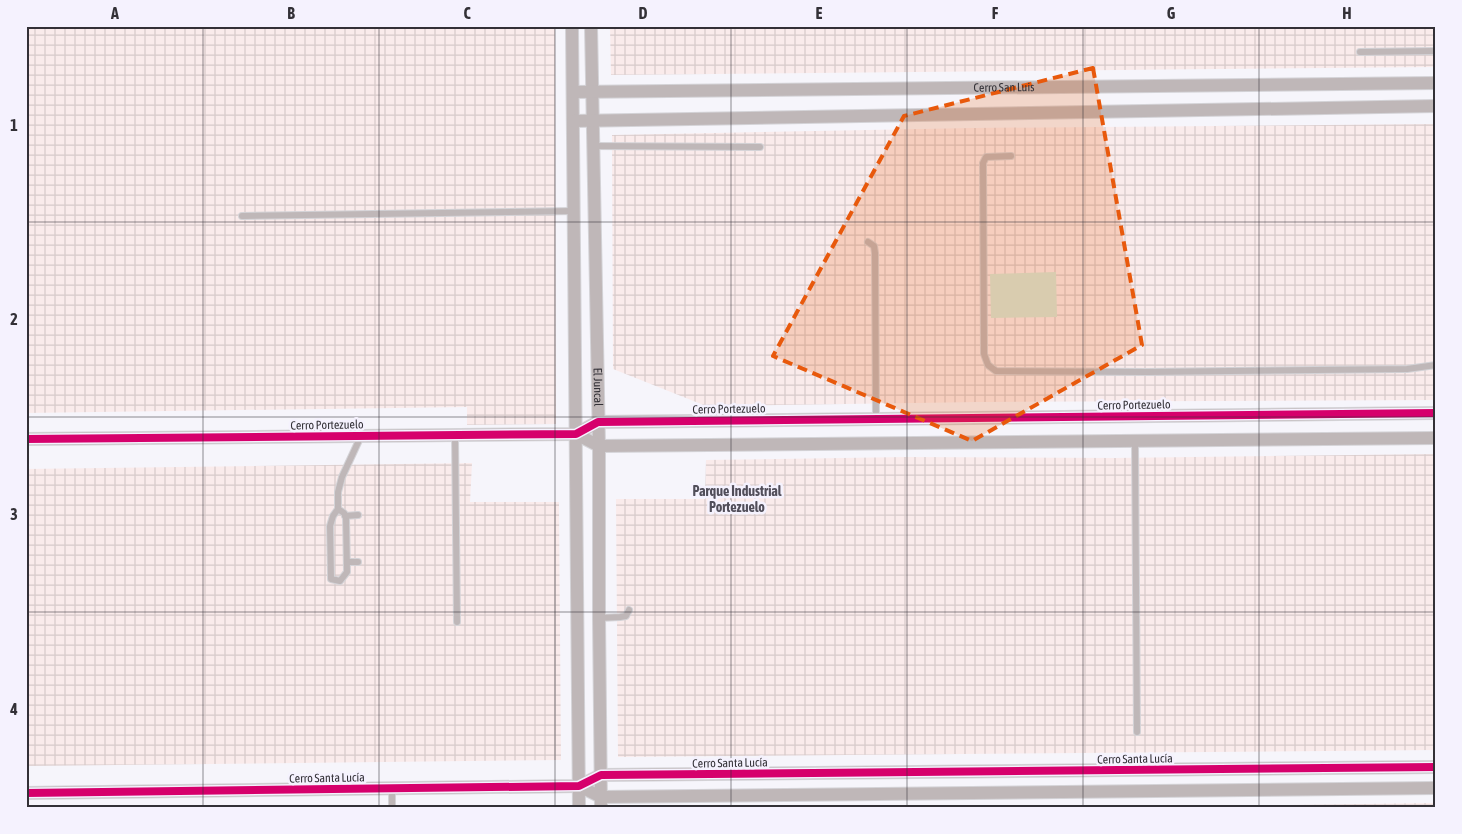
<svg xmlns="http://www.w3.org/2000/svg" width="1462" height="834" viewBox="0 0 1462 834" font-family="'Asap Condensed',sans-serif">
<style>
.industrial{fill:url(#industrial-grid)}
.park{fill:#d6e9d9}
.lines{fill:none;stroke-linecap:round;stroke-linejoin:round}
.service-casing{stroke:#d4d3d7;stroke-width:8}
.minor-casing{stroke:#d4d3d7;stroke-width:14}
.service{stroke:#bfb7b8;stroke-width:6}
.minor{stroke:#bfb7b8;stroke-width:12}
.cycleway-casing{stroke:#f5f2fe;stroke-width:11}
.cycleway{stroke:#d6006c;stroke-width:8}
.marked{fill:#e8590c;fill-opacity:0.2;stroke:#e8590c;stroke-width:4;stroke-dasharray:10 6;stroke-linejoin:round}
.grid{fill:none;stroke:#333137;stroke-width:1;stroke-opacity:0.55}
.labels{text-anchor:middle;stroke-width:5;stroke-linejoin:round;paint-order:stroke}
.street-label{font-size:12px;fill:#333137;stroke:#f5f2fe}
.neighbourhood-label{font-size:14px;font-weight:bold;fill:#514e5a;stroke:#f5f2fe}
.neatline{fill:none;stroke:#333137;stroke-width:2}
.grid-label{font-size:16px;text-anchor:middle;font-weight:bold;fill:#333137}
</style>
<defs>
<pattern id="industrial-grid" width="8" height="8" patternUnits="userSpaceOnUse" patternTransform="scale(1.25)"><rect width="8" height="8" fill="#faebeb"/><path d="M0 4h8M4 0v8" fill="none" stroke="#d7caca"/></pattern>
</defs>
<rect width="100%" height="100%" fill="#f6f5fb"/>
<!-- industrial -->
<g class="industrial">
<path d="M26,26H555L556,424L467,425V407L26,413Z"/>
<path d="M610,26H1436V67L611,75Z"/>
<path d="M1436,124V400L979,402L706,406L613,369L612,135L974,128Z"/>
<path d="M1436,454V750L618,757L616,499H705L706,460L906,457L1114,458Z"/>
<path d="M472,463L470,502H559L561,760L26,766V469Z"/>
<path d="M1436,803V808H1105L1153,807Z"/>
</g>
<!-- park -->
<path class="park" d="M1056,272L1057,317L991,318L990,274Z"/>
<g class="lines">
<defs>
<g id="service">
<path d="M1360,52L1436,51"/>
<path d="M593,146L760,147"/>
<path d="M1011,156L986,157L983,163L984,354L988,365L996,371L1147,372L1407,369L1436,365"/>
<path d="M242,216L574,211"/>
<path d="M868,242L874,246L875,253L876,419"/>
<path d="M455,435L457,622"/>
<path d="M1135,441L1137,732"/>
<path d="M338,509L344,513L346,517L347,572L340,581L331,579L330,526L333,516L338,509V492L342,477L361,436"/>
<path d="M345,516L358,515"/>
<path d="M347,562H358"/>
<path d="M599,618L620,617L626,616L629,610"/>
<path d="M392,788V808"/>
</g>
<g id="minor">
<path d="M572,26L579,808"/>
<path id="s1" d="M591,26L599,446V618L601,808"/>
<path id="s2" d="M573,92L1436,83"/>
<path d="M573,121L1436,106"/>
<path d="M576,434L599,446L1436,438"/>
<path d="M26,439L576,434L598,422L1436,413"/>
<path d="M579,786L601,797L1436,788"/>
<path d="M26,793L579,786L601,775L1436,767"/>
</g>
</defs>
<!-- service casing -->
<use href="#service" class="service-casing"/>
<!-- minor casing -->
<use href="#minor" class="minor-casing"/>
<!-- service -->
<use href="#service" class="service"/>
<!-- minor -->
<use href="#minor" class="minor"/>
<defs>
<g id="cycleway">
<path d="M26,439L576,434L598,422L1436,413"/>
<path d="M26,793L579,786L601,775L1436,767"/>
</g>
</defs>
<!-- cycleway casing -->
<use href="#cycleway" class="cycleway-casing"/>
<!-- cycleway -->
<use href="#cycleway" class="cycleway"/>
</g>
<!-- marked area -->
<path class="marked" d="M1093,68L1142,345L972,441L773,356L904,116Z"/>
<!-- grid -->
<path class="grid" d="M203,26V808M379,26V808M555,26V808M731,26V808M907,26V808M1083,26V808M1259,26V808M26,222H1436M26,417H1436M26,612H1436"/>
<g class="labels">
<!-- street labels -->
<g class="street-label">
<text dy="4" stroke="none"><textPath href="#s2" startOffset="431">Cerro San Luis</textPath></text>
<text dy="4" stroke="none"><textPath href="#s1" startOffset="361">El Juncal</textPath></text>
<text transform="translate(1134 405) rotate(-1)" y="4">Cerro Portezuelo</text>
<text transform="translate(729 409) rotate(-1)" y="4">Cerro Portezuelo</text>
<text transform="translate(327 425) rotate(-1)" y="4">Cerro Portezuelo</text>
<text transform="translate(1135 759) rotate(-1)" y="4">Cerro Santa Lucía</text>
<text transform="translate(730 763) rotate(-1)" y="4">Cerro Santa Lucía</text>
<text transform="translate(327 778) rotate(-1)" y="4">Cerro Santa Lucía</text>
</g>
<!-- neighbourhood labels -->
<g class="neighbourhood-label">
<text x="737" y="496">Parque Industrial<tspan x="737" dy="16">Portezuelo</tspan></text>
</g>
</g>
<!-- border -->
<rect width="1462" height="834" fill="none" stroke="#f5f2fe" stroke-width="55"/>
<rect x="28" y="28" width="1406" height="778" class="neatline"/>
<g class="grid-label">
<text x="115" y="19">A</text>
<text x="291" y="19">B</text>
<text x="467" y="19">C</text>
<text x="643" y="19">D</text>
<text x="819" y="19">E</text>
<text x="995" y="19">F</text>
<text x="1171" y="19">G</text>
<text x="1347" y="19">H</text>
<text x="14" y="131">1</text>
<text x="14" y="325">2</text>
<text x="14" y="520">3</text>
<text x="14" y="715">4</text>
</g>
</svg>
